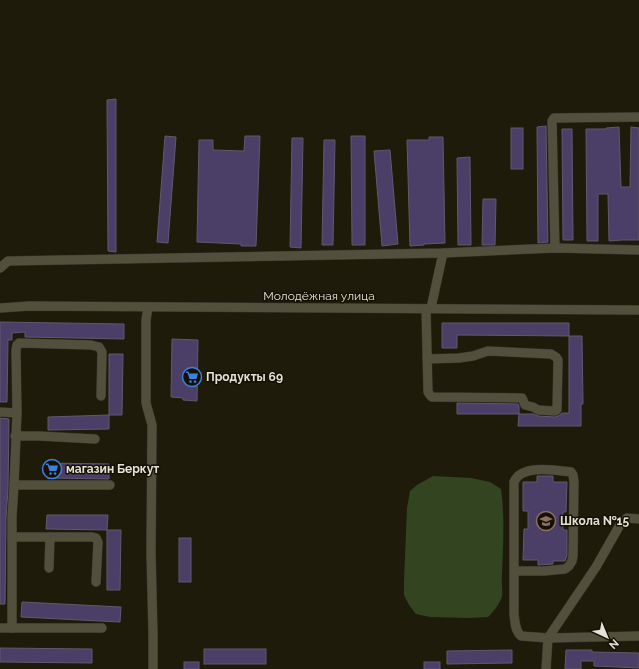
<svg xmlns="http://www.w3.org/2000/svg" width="639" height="669" viewBox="0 0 639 669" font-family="Raleway,sans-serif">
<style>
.green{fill:#334421}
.building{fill:#4c3f67;stroke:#5f5a6c}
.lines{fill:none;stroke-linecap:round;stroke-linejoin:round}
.minor-casing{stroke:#34322b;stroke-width:10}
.minor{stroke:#534f3d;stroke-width:9}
.labels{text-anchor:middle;stroke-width:3;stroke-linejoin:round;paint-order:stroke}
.street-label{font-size:12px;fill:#e4e2d8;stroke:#151203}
.poi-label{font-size:12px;font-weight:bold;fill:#e4e2d8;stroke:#151203;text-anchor:start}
</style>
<rect width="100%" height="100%" fill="#1e1b0a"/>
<!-- green -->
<path class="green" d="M433,476L471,478L490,482L501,489C505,517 503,546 502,574C501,580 503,590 502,596C500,604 494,611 488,617L470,618L430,617L416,614L409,605L404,595V581L407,508L410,491L417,485Z"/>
<!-- building -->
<g class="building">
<path d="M116,99V252L108,251L107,100Z"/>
<path d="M546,126L548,242L538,243L537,127Z"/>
<path d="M619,127L621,187H630L631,127L639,128V240H622L609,241L608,194H598V241H587L586,129H606V128Z"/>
<rect x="511" y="128" width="12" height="41"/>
<path d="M562,129H572L573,240H563Z"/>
<path d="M165,136L176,137L168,243L157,242Z"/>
<path d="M245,136H260L256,246H241V244L197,242L199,140H213V150L244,151Z"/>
<path d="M351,136H365V245H352Z"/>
<path d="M429,137H443L445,243L424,244V245L410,246L407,140H429Z"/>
<path d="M292,138H303L301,248L290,247Z"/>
<path d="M324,140H335L333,245H322Z"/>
<path d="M390,150L398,244L382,246L374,151Z"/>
<path d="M470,157L471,245H458L457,158Z"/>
<path d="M483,199H496L495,245H482Z"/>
<path d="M0,322L124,324V339L25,337V332L12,333V340H8L7,402H0Z"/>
<path d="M442,323H569V336L457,335V348H442Z"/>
<path d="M569,336H582L583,404H581V426H518L519,414H533L538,416L555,417L560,415L562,413H569Z"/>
<path d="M172,339L198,340L197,401L183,400V398L171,397Z"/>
<path d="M109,354H123L122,415H109Z"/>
<path d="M457,403L518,404L519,406V414H457Z"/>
<path d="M109,415V429L48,430V417Z"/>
<path d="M0,418L9,419L8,490L6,517L5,604H0Z"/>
<path d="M47,463L109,464V479L47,478Z"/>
<path d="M537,476H553V482H567L566,512H563V530H567V556L565,561H553V564L538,565V560H523L524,529H528V511H523V482H537Z"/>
<path d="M47,515H108L107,530L46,529Z"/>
<path d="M107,530H121L120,590H107Z"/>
<rect x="179" y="538" width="12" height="44"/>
<path d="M22,602L121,607L120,622L21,617Z"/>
<path d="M0,648L92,649V663L0,662Z"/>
<rect x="204" y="649" width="62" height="15"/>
<path d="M512,650V663L447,664V651Z"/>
<path d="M566,650H592V652L639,653V668L594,666V661H581V669H565Z"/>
<rect x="184" y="662" width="15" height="7"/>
<rect x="424" y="662" width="16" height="7"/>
</g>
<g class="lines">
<defs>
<g id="minor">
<path d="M555,248L552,121L554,118L639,117"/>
<path d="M0,268L8,261L443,253L555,248L639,250"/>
<path d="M148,307L146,320V403L152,425L151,553L153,635V669"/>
<path d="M0,308L29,306L639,310"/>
<path d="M431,308L443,253"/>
<path d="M426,309L428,392L430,395L432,397L522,398L525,405L533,407L538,410L555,411L557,410L558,360L556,357L551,354L488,351L473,356L459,358L427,359"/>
<path d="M0,412L17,413L14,485H110"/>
<path d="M17,413L16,350L17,345L19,343L91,345L99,347L102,352L101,396"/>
<path d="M15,436H39L95,439"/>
<path d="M12,537H92L96,538L98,542L96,582"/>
<path d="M49,568L50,537"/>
<path d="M514,571H544L565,569L569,566L572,561L573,556L574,482L573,475L571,472C555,470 521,464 514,482V614C515,622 515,631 521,636L548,638L639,636"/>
<path d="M0,628H12V517L14,485"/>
<path d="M12,628H102"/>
<path d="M546,669L548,638L596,567L621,523L627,518L639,519"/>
</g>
</defs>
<!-- minor casing -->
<use href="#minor" class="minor-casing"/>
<!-- minor -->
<use href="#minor" class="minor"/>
</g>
<!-- icons -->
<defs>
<symbol id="supermarket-ring" viewBox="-11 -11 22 22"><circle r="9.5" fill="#151203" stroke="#3f7fe0" stroke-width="1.5"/><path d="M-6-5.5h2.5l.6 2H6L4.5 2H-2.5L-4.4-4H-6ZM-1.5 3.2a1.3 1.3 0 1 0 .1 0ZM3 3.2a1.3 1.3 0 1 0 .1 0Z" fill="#3f7fe0"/></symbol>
<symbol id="school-ring" viewBox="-11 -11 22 22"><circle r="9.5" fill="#151203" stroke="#8d6e63" stroke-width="1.5"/><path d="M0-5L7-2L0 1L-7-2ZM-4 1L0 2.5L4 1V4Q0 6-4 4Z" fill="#8d6e63"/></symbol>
</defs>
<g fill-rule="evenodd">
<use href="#supermarket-ring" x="181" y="366" width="22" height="22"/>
<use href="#supermarket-ring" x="41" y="458" width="22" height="22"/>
<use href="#school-ring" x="535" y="510" width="22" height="22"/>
</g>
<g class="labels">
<!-- street labels -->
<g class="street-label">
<text x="319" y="300">Молодёжная улица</text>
</g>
<!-- poi labels -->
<g class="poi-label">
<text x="206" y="381">Продукты 69</text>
<text x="66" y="473">магазин Беркут</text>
<text x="560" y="525">Школа №15</text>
</g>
</g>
<!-- north arrow -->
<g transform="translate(607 637) rotate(136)" stroke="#151203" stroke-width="3" paint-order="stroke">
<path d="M0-3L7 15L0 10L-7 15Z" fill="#e4e2d8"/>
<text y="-6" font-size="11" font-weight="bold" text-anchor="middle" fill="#e4e2d8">N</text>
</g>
</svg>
